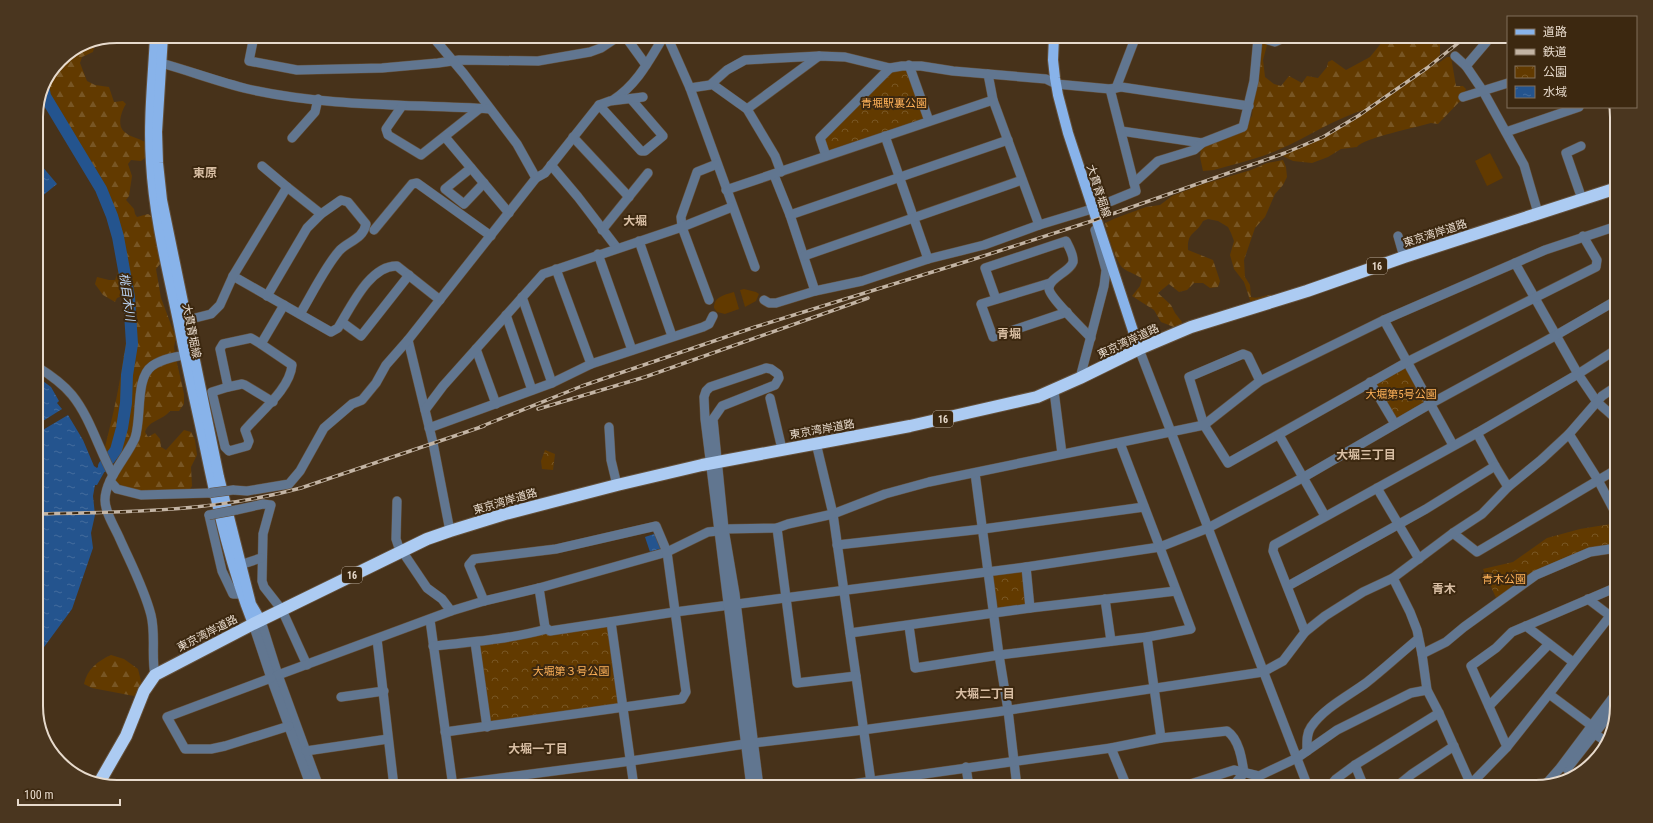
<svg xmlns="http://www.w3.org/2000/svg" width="1653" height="823" viewBox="0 0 1653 823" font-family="'Roboto Condensed','Noto Sans JP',sans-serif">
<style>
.grass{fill:#623a00}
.forest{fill:url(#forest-firs)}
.park{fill:url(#park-crowns)}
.water{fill:url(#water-ripples)}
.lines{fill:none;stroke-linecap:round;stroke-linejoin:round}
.river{stroke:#24548e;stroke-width:12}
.minor-casing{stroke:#64503a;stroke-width:10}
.major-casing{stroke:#64503a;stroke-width:12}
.highway-casing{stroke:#64503a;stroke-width:14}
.minor{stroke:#617690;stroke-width:9}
.major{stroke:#88b3ea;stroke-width:10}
.highway{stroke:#accbf2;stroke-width:12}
.rail-casing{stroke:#c3b4a4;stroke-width:3.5}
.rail{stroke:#3c2810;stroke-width:2;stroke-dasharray:6;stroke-linecap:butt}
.minor-bridge-casing{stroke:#64503a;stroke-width:10;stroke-linecap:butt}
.minor-bridge{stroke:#617690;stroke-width:9}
.labels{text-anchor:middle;stroke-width:4;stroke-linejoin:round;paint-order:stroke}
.shield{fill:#3c2810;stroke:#b4a594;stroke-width:1}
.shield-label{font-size:10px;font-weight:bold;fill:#e7dacc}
.park-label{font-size:11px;fill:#feb158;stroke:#3c2810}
.street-label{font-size:11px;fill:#e7dacc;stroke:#3c2810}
.neighbourhood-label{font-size:12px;font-weight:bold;fill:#d8bea3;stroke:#3c2810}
.water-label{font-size:12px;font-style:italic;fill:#bdd8fa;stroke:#3c2810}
.rim{fill:none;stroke:#e7dacc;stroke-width:2}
</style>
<defs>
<pattern id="forest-firs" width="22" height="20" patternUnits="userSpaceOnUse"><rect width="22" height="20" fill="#623a00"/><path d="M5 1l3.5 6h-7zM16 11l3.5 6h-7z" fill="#785624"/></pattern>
<pattern id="park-crowns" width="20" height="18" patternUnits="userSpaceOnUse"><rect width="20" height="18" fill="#623a00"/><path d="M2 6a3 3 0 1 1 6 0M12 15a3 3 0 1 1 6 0" fill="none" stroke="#785624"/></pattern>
<pattern id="water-ripples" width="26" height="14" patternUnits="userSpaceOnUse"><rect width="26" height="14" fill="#24548e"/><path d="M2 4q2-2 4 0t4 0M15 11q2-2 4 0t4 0" fill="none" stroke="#446c9d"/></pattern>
</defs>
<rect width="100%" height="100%" fill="#47321a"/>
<!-- grass -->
<g class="grass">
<path d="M1490,153L1503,178L1487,186L1475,161Z"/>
<path d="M744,289L756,292L759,294L756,301L745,307L740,290Z"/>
<path d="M734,292L739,309L725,314L717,312L714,308C714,296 725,295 734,292Z"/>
</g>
<!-- forest -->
<g class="forest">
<path d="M1387,36H1440V54L1437,64L1447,57H1451L1456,86H1463L1466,89L1462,99L1438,124L1431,123C1418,127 1363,138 1357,147L1341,149L1328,157L1312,163L1293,161L1283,156L1354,120L1367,109C1335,118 1308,137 1278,150C1258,159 1235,164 1214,170L1203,171L1200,157L1201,149L1244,127L1252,116L1258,44L1264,42L1267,45L1263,60L1265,77L1274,84L1281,86L1289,76L1302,83L1307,76L1318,78L1327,67L1328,62L1332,60L1346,70L1370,57Z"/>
<path d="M96,40L93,52L82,57L80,63L87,81L95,85L109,87L114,102L123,101L126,104C121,112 116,127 126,133C132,138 140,138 146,143L145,158L141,161L131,160L128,164L132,176L129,196L126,200L134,209L135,214L137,217L148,214L153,217L160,264L156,269L161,298L176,338L174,347L175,354L184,394V404L179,411H170C163,420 149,420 145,432L148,437L155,433L160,439L161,447L166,450L184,430L191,432L195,440L197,455L191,467L192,486L190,489C166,491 134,498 114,480L119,458L113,461L104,451C111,423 118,395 122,366C126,343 132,318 122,296L117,298L115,302L103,295L95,284L97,277L109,280H115L120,267L118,249L121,241L120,231L111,212L104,207L88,174L83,157L74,141L54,114L51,102L42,88C48,65 73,45 96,40Z"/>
<path d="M1283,160L1286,167L1287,177L1283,185L1275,194L1265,217L1255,228L1244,260L1245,277L1250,285L1251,297C1260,300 1267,292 1276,296L1252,306L1244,282L1234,269L1230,255L1234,241L1231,233L1228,227L1218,221L1208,219L1203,221C1196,235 1187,231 1188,250L1213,260L1220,281L1218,287L1210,288L1203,283H1194L1187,290L1179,292L1169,284L1158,293L1171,305L1175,313L1182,322L1179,329L1161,322L1154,310L1132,296L1140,286L1142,279C1137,274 1129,273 1123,268C1116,263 1107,232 1105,223L1116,218L1146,207L1160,205L1172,196L1200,185L1251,170L1267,163Z"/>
<path d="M111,655L124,659L138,669L142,685L137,693L134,696L92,688L84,684C87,669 98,661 111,655Z"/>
</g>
<!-- park -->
<g class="park">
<path d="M907,68L926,117L828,154L822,139L892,70Z"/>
<path d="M1404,367L1408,369L1424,399V403L1398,418L1395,417L1375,386L1376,383Z"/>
<path d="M545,450L555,454L553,470L542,469L541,461Z"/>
<path d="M1617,523V546L1590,550L1497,600L1483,569L1513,562L1547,538L1580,529Z"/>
<path d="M1021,571L1023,574L1027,604L998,609L993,577L996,574Z"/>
<path d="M607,625L619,702L617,705L492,722L490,719L479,644Z"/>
</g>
<!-- water -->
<g class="water">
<path d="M36,159L57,184L36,201Z"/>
<path d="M36,376L51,387L59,401L57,403L62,409L43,421L39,414L36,415Z"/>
<path d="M68,415L83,440L94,466L97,468L103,461L106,469L97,485H95L93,496L95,515L91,533L93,548L72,609L36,658V434Z"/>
<path d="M657,533L662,548L650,552L645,537Z"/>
</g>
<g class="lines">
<!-- river -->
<path class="river" d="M43,86L45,96L101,189L112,216L118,237L129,297L132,344L127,375L126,403L122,428L116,450L104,466"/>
<defs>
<g id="minor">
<path d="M254,36L249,61L297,70L382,68L438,63L459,60L538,61L590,52L601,48L619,36"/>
<path d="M432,36L464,74L517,144L536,178"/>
<path d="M625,36L646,65"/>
<path d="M667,36L690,88L755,267"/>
<path d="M1254,36L1275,42L1288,36"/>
<path d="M1455,56L1466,66L1483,91L1524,165L1538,213"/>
<path d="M161,63C190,71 219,82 248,89C328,107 409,104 490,109"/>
<path d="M909,65L929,121"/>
<path d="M1466,66L1489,39"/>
<path d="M988,74L993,100L1039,225"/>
<path d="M712,84L747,109L775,156L781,172"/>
<path d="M690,88L710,85L727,70L745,60L819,56L845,57L890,68L902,66H921L953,71L1046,79L1056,84L1110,89L1121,87L1249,106"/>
<path d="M1116,88L1136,36"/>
<path d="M1463,97L1508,83"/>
<path d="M613,100C637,85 650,59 664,36"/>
<path d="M599,105L641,151H645L663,136L631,99"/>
<path d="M402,106L386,129L388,135L421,155L479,109"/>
<path d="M747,109L819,56"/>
<path d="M1121,131L1202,143L1243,127L1254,81L1258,38"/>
<path d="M1506,132L1579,107"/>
<path d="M885,136L928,259"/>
<path d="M445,137L509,213"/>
<path d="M573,137L629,197"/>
<path d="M292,138L315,112L318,99"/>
<path d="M1581,146L1566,153L1582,199"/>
<path d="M826,156L820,138L890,68"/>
<path d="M551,165L578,197L617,248"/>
<path d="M262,166L287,187"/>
<path d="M471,168L445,189L464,204L484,183"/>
<path d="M774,175L790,215L815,291"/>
<path d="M1134,183L1158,161L1194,150L1202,143"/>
<path d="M726,190L993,100"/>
<path d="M790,215L1008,140"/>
<path d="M374,230L412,184L417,183L491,236"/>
<path d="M602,230L648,173"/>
<path d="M1398,236L1404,257"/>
<path d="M639,241L672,336"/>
<path d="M598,254L632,350"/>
<path d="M804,256L1022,180"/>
<path d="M1515,263L1578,374L1597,402L1614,417L1617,421"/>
<path d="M556,269L591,364"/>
<path d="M233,276L331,332L338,328C351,307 370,265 397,266L440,300"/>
<path d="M1050,283L981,304L993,337L1067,312"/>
<path d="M267,296L307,228L321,214L341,200L348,202L366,224C363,239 349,241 340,250C326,265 311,296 300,314"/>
<path d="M522,297L552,383"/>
<path d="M996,299L985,268L1066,241C1069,247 1074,255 1073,262C1070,272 1048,278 1049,289C1050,298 1084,330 1091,338"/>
<path d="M709,300L682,227L681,217L697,172L717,164"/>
<path d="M764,300L769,303H776L815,291L862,281L928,259L984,245L1039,225L1092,209L1136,191L1110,89"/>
<path d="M506,315L532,390"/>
<path d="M187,320L211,314L220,305L233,276L287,187L321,214"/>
<path d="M1384,320L1453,445"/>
<path d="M342,322L361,336L409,275"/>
<path d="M408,340L433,443L450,531"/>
<path d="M476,349L496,404"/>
<path d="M1139,349L1308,787"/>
<path d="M36,366C49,374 63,384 72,395C90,417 99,450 113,475"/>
<path d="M1080,378L1104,286L1106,270L1095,230"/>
<path d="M1260,381L1248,356L1243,354L1189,377L1204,425L1228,463L1407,362L1596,267L1597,260L1583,236"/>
<path d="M1370,382L1395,424"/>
<path d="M228,387L212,392L225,447L229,451L247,446L249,441L245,430C260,412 290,389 292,365L261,344"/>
<path d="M1054,391L1062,454"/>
<path d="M770,398L782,449"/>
<path d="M273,402L245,385L242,384L228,387L220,349L223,344L251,338L261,344L284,305"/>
<path d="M425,410L443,386L543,274L682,227L732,207"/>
<path d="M609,427L611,460L617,485"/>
<path d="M429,428L552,383L591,364L703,327L709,324L713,316"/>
<path d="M1477,433L1495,466L1508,487"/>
<path d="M1569,434L1598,480L1617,516"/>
<path d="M1279,435L1325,516"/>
<path d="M816,443L833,514L871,782"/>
<path d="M975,473L999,655L1008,710L1017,787"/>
<path d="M110,481L117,489L141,495L210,493"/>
<path d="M1377,488L1419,559"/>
<path d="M233,490L247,491L289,484L300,471L324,428L352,404L362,400L376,383L386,365L408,340L536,178L545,173L599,105L610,101L643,97"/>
<path d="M397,501L396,539L398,545L427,588L442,599L451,611"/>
<path d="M236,510L263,504L271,505L263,534L262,581L264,587L282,610L307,665"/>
<path d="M209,515L222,571L233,594H242"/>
<path d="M777,528L797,683L856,676"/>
<path d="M724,529L777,528L788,524L833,514L885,494L929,482L1204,425L1260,381L1384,320L1545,250L1617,226"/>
<path d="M1453,533L1477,552L1617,469"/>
<path d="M837,545L983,529L1144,507"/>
<path d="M240,565L261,558"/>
<path d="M1026,567L1030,608"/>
<path d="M1393,578L1410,612L1417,630L1422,654L1427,690L1439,713L1472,787"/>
<path d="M1288,586L1426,509L1495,466"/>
<path d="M539,588L545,627L550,631L675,612L1026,567L1160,547L1208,528L1304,477L1430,404L1553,337L1617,300"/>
<path d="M1105,599L1111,641"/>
<path d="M1588,599L1617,621"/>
<path d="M430,620L453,787"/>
<path d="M261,621L278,675L319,787"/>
<path d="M611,622L634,787"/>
<path d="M253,624L271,678L311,787"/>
<path d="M909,626L915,668L999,655L1147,637L1191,629L1120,443"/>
<path d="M1526,626L1573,662"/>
<path d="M1305,632L1273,551L1274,545L1477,433L1578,374L1617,349"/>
<path d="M850,633L1030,608L1176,591"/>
<path d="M1147,637L1161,738"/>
<path d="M377,639L394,787"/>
<path d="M475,642L487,727"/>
<path d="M433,646C471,642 510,639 547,629"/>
<path d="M1422,654L1446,642L1464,627L1536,575L1590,552L1617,548"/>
<path d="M155,675C151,656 156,635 151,615C144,588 130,562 119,537C114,526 105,512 105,500C105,479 127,457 135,438C142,418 135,378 152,366C163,358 179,356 192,354"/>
<path d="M278,675L451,611L484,601L539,588L667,552L708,532L718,531"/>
<path d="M271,678L167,717L185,749H211L225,746L289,726"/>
<path d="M1549,694L1592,726"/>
<path d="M341,697L384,691"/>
<path d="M1489,706L1549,644"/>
<path d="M445,732L682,699L686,692L667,552L656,526L556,549L474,559L469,565L484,601"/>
<path d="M1595,734L1608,743"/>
<path d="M48,745L61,761"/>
<path d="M1507,747L1471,666L1496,648L1512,632L1617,587"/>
<path d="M1111,748L1127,787"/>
<path d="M306,751L388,739"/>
<path d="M1307,751C1307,743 1306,734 1311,727C1324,708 1348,696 1366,683C1384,669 1401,653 1418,639"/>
<path d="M1355,765L1364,787"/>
<path d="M966,767L969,787"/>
<path d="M1567,769L1617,705"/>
<path d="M1546,784L1560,768L1617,692"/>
<path d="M216,787H230"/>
<path d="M432,787L631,761L745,744L855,731L996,712L1263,672L1283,661L1305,632L1325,616L1363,592L1393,578L1453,533L1482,514L1508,487L1541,460L1569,434L1602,396L1617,386"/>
<path d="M751,787L705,419L704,397L706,391L710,387L766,368L771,369L778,374L779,378L775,385L722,406L713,419L724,529L735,594L759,787"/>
<path d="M830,787L1111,748L1161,738L1227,731C1239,739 1242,759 1244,773L1232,787"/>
<path d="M1181,787L1234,770L1259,776L1297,758L1337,730L1411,693L1427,690"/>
<path d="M1329,787L1336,779L1355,765L1439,713"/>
<path d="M1396,787L1412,774L1454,746"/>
<path d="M1468,787L1507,747L1549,694L1610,616"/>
</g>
<g id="major">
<path d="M155,36C153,78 148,120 151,163C154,218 168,272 179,326C187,368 197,410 206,453C218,511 231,568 253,624"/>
<path d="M163,36L157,132L158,163L162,200L219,477L251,604L261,621"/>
<path d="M1054,36L1053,60L1055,78L1058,95L1068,133L1139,349"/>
</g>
<path id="highway" d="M99,783L126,736L144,691L155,675L253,624L427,539L450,531L505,514L617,485L702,465L910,426L1037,397L1080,378L1139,349L1191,327L1307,291L1404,257L1617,188"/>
</defs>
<!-- minor casing -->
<use href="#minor" class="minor-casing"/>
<!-- major casing -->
<use href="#major" class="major-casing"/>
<!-- highway casing -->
<use href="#highway" class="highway-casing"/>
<!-- minor -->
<use href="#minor" class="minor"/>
<!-- major -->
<use href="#major" class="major"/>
<!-- highway -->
<use href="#highway" class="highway"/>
<defs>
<g id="rail">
<path d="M538,409L645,377L868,298"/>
<path d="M480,427L582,386L755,327L971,260L1095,220L1285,153L1323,137L1358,116L1427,68L1467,36"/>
<path d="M36,514C127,512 212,512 301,488L484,426"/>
</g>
</defs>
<!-- rail casing -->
<use href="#rail" class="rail-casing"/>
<!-- rail -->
<use href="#rail" class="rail"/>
<defs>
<g id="minor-bridge">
<path d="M210,493L233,490"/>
<path d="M209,515L236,510"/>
</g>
</defs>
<!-- minor-bridge casing -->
<use href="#minor-bridge" class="minor-bridge-casing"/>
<!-- minor-bridge -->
<use href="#minor-bridge" class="minor-bridge"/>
</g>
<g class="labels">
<!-- shield labels -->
<g class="shield">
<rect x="1367" y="258" width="20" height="16" rx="3"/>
<rect x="933" y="411" width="20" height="16" rx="3"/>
<rect x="342" y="567" width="20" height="16" rx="3"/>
</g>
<g class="shield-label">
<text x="1377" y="270">16</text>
<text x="943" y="423">16</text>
<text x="352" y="579">16</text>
</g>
<!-- park labels -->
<g class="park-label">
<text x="894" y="107">青堀駅裏公園</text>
<text x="1401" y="398">大堀第5号公園</text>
<text x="1504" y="583">青木公園</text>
<text x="571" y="675">大堀第３号公園</text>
</g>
<!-- street labels -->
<g class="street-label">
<text transform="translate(1099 191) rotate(72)" y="4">大貫青堀線</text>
<text transform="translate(1435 233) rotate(-18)" y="4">東京湾岸道路</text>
<text transform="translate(192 331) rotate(79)" y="4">大貫青堀線</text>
<text transform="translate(1128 341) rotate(-25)" y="4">東京湾岸道路</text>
<text transform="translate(822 429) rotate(-10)" y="4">東京湾岸道路</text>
<text transform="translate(505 501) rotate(-16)" y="4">東京湾岸道路</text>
<text transform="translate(207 633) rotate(-27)" y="4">東京湾岸道路</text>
</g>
<!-- neighbourhood labels -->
<g class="neighbourhood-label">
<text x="205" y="177">東原</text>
<text x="635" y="225">大堀</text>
<text x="1009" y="338">青堀</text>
<text x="1366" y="459">大堀三丁目</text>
<text x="1444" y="593">青木</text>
<text x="985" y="698">大堀二丁目</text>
<text x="538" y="753">大堀一丁目</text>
</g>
<!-- water labels -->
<g class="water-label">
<text transform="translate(127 297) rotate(82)" y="4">桃目木川</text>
</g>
</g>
<!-- crop -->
<path d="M0 0H1653V823H0ZM117 43H1536A74 74 0 0 1 1610 117V706A74 74 0 0 1 1536 780H117A74 74 0 0 1 43 706V117A74 74 0 0 1 117 43Z" fill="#4a361f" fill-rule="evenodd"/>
<path class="rim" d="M117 43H1536A74 74 0 0 1 1610 117V706A74 74 0 0 1 1536 780H117A74 74 0 0 1 43 706V117A74 74 0 0 1 117 43Z"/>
<!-- legend -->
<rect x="1507" y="16" width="130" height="92" fill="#3c2810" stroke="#806f5b"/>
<rect x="1515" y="29" width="20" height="6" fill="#88b3ea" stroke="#806f5b"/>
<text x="1543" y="36" font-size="12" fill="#e7dacc">道路</text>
<rect x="1515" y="49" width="20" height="6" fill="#c3b4a4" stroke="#806f5b"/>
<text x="1543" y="56" font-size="12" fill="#e7dacc">鉄道</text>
<rect x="1515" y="66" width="20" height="12" fill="url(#park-crowns)" stroke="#806f5b"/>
<text x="1543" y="76" font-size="12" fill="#e7dacc">公園</text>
<rect x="1515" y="86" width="20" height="12" fill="url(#water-ripples)" stroke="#806f5b"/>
<text x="1543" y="96" font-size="12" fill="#e7dacc">水域</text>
<!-- scale -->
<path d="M18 799v6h102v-6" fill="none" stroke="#e7dacc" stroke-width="2"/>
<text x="24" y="799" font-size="12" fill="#e7dacc" stroke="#3c2810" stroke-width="3" paint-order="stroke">100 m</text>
</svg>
